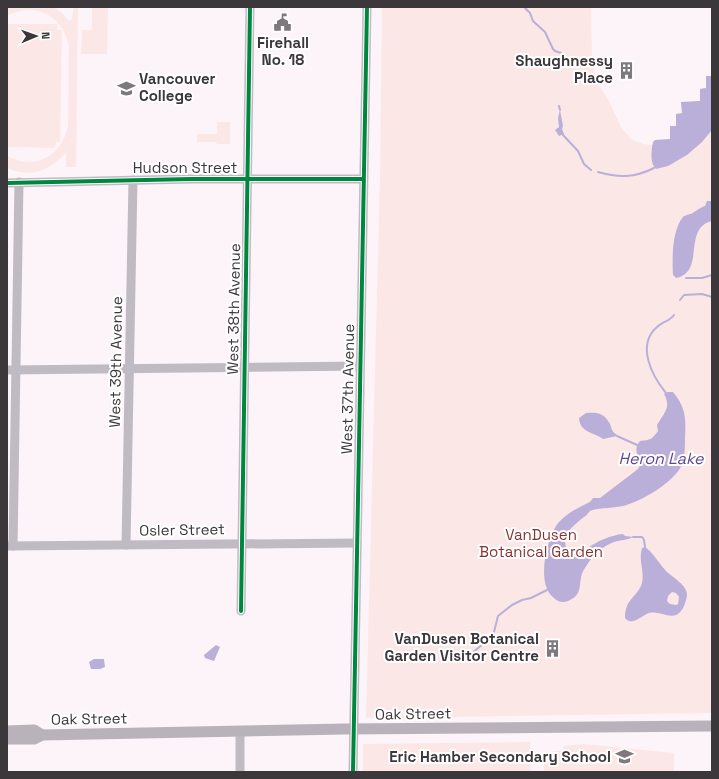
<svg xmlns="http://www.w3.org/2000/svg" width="719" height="779" viewBox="0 0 719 779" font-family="'Space Grotesk',sans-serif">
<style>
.green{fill:#fce7e7}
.water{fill:#b9afd8;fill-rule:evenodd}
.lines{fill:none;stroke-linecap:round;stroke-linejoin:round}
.stream{stroke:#b9afd8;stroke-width:2}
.minor{stroke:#c0bac2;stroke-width:9}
.major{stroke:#bab2bb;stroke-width:11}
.cycleway-casing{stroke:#fff;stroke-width:6}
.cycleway{stroke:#00873e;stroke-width:4}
.labels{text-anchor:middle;stroke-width:4;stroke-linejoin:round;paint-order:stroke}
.poi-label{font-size:15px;font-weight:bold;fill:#3c373b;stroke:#fff;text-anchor:end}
.street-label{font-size:15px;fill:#3c373b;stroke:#fff}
.park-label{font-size:15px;fill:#873432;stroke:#fff}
.water-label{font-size:16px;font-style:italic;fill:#5c4991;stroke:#fff}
</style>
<rect width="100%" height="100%" fill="#fcf4f9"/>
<!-- green -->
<g class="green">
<path d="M7,7H54L62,13L69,21L72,19L74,7H78L76,167H66V152C50,171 31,178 7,168V156C35,171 62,156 68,126L69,47C64,16 34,0 7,16Z"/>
<path d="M382,7H591L592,61L597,83L608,99L621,127L631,139L643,144L652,145L655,140L670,139V126H676V114L682,113L681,102L700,101V89L706,88V76H712V65V713L366,718L380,177Z"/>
<path d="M92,8H108L107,54H81L82,30H92Z"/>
<path d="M7,24H57V30H62L60,142H56L55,148L7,147Z"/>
<path d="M217,122H230V144H217L216,142H197V134H217Z"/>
<path d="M530,742L531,772H363V744Z"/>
<path d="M584,744L674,753V772H544V753L563,750L564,746Z"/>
</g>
<!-- water -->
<g class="water">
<path d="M712,65V130L702,142L687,155L668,166L656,169C650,164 651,151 653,142L655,140L670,139V126H676V114L682,113L681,102L700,101V89L706,88V76H712Z"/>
<path d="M560,110L563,126L562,129L564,134L559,136L555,130L559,127L558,118Z"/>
<path d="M707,201H712V221C682,228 706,272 676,278L673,275C672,259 672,230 683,217C686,214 691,215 694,212C698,210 699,208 705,206Z"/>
<path d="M668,392H673C686,408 686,418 685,438C685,446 685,457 682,465C673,483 642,501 623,506C616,508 595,508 590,511C588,513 586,516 584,517C574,525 560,535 567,549L570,550L583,548L587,549C596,541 612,535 623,534L625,536L633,537C628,540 621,540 614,542C601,547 592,556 585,568C576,580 586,594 568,601C562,603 558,602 554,598C536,585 546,542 556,526C564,514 578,508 590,502L593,498H600L638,469L640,465C638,455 633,449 640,441C651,440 652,439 658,431L657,425C663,414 672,408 664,394Z"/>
<path d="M586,413C598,412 604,413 610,424C612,429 612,432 617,435V436L603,439C594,432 580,433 579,418Z"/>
<path d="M645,547C652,551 660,565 667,572C673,577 687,586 687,594C687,598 685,603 684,606C675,625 663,610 649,613C642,615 632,627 625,618C625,598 638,597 642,583C645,572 638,560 642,548ZM672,592L676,593L679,597L678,604L676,605L670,604L667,601L668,596Z"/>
<path d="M216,645L220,647L214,661L205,658L204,655Z"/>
<path d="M94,659H104L105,667L100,669H91L89,662Z"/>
</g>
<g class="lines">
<!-- stream -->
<g class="stream">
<path d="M524,7L530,13L533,21L545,32L553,49L555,51L561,53"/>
<path d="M559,106L560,110"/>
<path d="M563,135L578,151L584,164L591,170"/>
<path d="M598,172C619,178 634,178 654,168"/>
<path d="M686,278H702L712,275"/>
<path d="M680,300L684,295L702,294L712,297"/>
<path d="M666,393C652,376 636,345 657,327C662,322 670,321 674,315"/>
<path d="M617,436L637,445"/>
<path d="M633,537H642L644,540L645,547"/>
<path d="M472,653L493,636L498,616L512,605L522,600L531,598L547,590"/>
</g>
<!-- minor -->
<g class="minor">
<path d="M7,183L191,179H363"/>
<path d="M7,370L360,366"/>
<path d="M126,545L133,180"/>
<path d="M7,546L357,543"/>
<path d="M13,546L19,182"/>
<path d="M241,611L250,7"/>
<path d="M240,772V731"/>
<path d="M353,772L367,7"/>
</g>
<!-- major -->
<g class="major">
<path d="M7,731L34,730L42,735"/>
<path d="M7,739H34L42,735L345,729L712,726"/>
</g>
<defs>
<g id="cycleway">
<path d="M7,183L191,179H363"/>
<path d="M241,611L250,7"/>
<path d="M353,772L367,7"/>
</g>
</defs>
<!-- cycleway casing -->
<use href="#cycleway" class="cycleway-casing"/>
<!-- cycleway -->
<use href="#cycleway" class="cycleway"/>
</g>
<!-- icons -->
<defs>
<symbol id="civic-bare" viewBox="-9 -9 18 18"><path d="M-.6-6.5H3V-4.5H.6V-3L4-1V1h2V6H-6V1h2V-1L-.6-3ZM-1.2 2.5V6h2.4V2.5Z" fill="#7f797e" stroke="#fff" stroke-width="2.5" paint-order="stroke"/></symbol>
<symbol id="building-bare" viewBox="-9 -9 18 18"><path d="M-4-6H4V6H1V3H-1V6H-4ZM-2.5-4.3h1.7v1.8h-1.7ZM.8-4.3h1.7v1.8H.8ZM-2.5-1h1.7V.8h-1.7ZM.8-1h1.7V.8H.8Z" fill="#7f797e" stroke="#fff" stroke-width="2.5" paint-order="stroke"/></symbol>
<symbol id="school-bare" viewBox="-9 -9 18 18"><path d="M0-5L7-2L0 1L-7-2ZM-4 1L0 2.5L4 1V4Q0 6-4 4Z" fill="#7f797e" stroke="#fff" stroke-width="2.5" paint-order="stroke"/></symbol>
</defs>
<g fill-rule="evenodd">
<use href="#civic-bare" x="270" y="10" width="25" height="25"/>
<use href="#building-bare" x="614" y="58" width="25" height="25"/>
<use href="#school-bare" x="114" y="76" width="25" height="25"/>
<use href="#building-bare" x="540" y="636" width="25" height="25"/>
<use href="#school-bare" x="612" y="744" width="25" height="25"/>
</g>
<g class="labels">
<!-- poi labels -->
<g class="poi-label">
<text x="283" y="48" text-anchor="middle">Firehall<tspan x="283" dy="17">No. 18</tspan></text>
<text x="613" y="66">Shaughnessy<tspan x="613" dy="17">Place</tspan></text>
<text x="139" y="84" text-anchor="start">Vancouver<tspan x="139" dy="17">College</tspan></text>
<text x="539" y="644">VanDusen Botanical<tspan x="539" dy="17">Garden Visitor Centre</tspan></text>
<text x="611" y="762">Eric Hamber Secondary School</text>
</g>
<!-- street labels -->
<g class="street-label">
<text x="185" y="173">Hudson Street</text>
<text transform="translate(234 309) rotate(-89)" y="5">West 38th Avenue</text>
<text transform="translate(116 362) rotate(-89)" y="5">West 39th Avenue</text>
<text transform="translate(348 389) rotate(-89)" y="5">West 37th Avenue</text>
<text transform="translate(182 530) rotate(-1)" y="5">Osler Street</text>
<text transform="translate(413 714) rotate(-1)" y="5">Oak Street</text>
<text transform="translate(89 719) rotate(-1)" y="5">Oak Street</text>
</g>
<!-- park labels -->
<g class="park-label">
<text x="541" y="540">VanDusen<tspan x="541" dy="17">Botanical Garden</tspan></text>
</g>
<!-- water labels -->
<g class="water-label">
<text x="661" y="464">Heron Lake</text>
</g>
</g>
<!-- border -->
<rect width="719" height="779" fill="none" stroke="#3c373b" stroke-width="16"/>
<!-- north arrow -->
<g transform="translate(36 36) rotate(88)" stroke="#ffffff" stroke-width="3" paint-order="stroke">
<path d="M0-3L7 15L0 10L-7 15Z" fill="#3c373b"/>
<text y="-6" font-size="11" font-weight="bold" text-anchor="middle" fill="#3c373b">N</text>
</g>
</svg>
